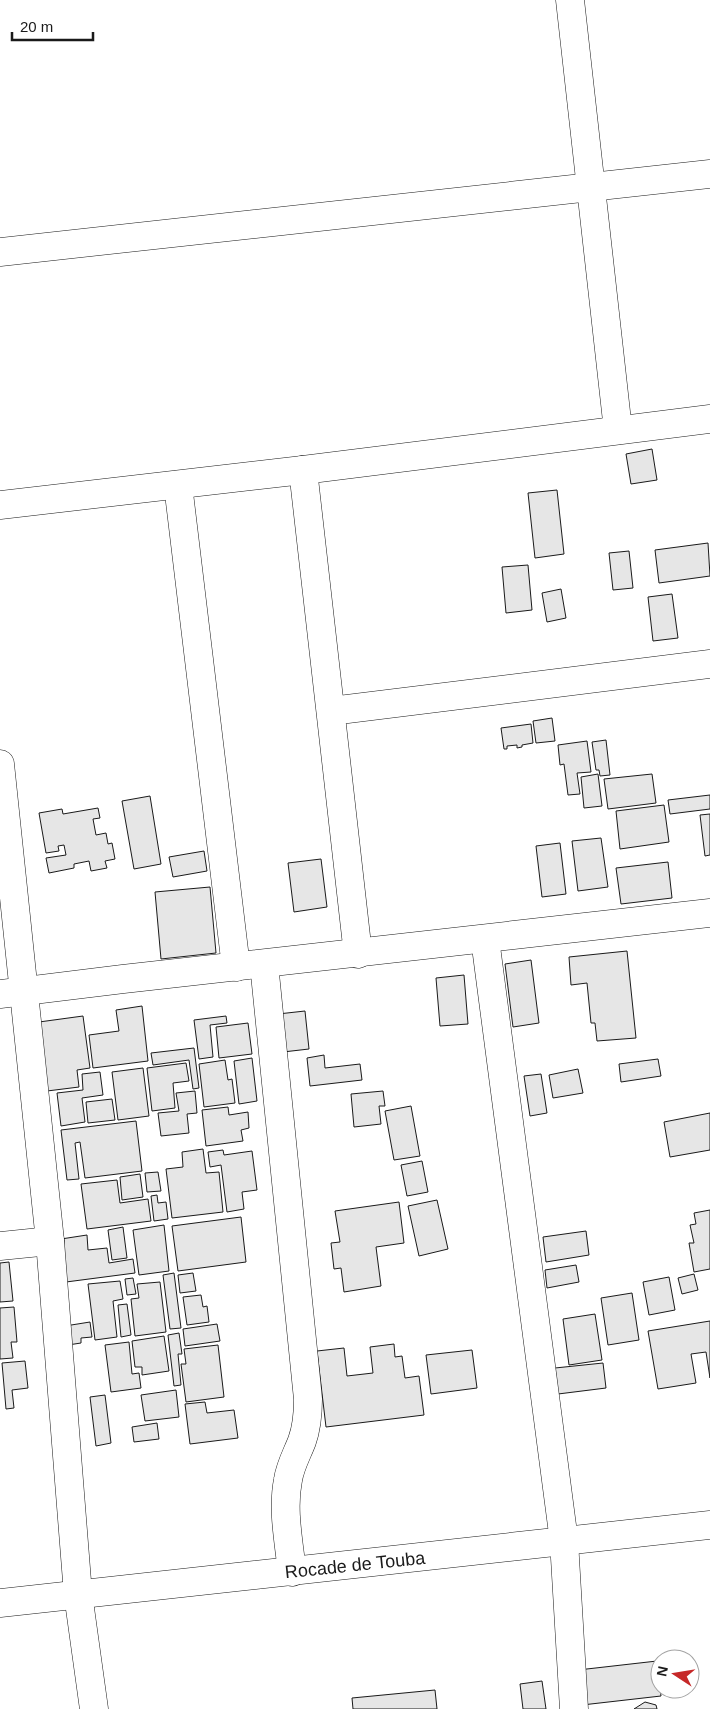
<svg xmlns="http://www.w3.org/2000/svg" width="710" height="1709" viewBox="0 0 710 1709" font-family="Helvetica,sans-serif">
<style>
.building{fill:#e6e6e6;stroke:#1a1a1a}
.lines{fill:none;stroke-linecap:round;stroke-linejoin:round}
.minor-casing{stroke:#1a1a1a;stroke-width:29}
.major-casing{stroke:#1a1a1a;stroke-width:29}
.minor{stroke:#fff;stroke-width:28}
.major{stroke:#fff;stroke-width:28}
.labels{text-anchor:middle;stroke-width:4;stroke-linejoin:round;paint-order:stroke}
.street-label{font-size:18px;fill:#1a1a1a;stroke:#fff}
</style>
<rect width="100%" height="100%" fill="#fff"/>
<!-- building -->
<g class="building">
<path d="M652,449L657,480L631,484L626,454Z"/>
<path d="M557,490L564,554L535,558L528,493Z"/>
<path d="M708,543L710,576L659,583L655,550Z"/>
<path d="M629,551L633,588L613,590L609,553Z"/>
<path d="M528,565L532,610L506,613L502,567Z"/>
<path d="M561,589L566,618L547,622L542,593Z"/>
<path d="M672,594L678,638L653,641L648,597Z"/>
<path d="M552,718L555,741L536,743L533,721Z"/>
<path d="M531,724L533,743L522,745V747L517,748V745L507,746V749H504L501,728Z"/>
<path d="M606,740L610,775L600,776L599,770H596L592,742Z"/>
<path d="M587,741L591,772L577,773L580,794L568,795L564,764L560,765L558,745Z"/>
<path d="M598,774L602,806L584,808L581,777Z"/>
<path d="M652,774L656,803L608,809L604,779Z"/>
<path d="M710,795V809L670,814L668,800Z"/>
<path d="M150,796L161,864L134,869L122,801Z"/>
<path d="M664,805L669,842L620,849L616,811Z"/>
<path d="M98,808L100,818L93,819L96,835L106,833L108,844L112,843L115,859L105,861L107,868L91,871L89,861L74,864V868L49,873L46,858L66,855L64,845L58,846L59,851L46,853L39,813L62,809L63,814Z"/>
<path d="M710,814V855L705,856L700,815Z"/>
<path d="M601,838L608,887L578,891L572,841Z"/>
<path d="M560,843L566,894L542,897L536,846Z"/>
<path d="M204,851L207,871L173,877L169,857Z"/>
<path d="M321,859L327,907L294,912L288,863Z"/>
<path d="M668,862L672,898L621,904L616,868Z"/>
<path d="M210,887L216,953L161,959L155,892Z"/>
<path d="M627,951L636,1038L597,1041L595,1023H591L587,983L571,985L569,957Z"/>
<path d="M531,960L539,1023L513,1027L505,964Z"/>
<path d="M464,975L468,1024L440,1026L436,978Z"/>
<path d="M142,1006L148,1061L93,1068L89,1035L119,1031L116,1010Z"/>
<path d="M305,1011L309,1049L283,1052L278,1014Z"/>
<path d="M83,1016L90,1068L77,1070L79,1087L47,1091L39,1022Z"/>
<path d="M226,1016L227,1023L210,1025L213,1057L199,1059L194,1020Z"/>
<path d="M248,1023L252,1054L219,1058L216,1027Z"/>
<path d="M194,1048L199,1088L193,1089L189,1060L153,1065L151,1053Z"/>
<path d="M324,1055L325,1068L360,1064L362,1080L310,1086L307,1058Z"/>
<path d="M252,1058L257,1101L239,1104L234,1061Z"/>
<path d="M658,1059L661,1076L621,1082L619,1064Z"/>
<path d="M225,1060L228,1080L232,1079L235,1103L204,1107L199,1064Z"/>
<path d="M186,1063L189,1081L173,1083L175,1108L152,1111L147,1068Z"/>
<path d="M143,1068L149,1116L118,1120L112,1072Z"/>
<path d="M578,1069L583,1093L553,1098L549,1075Z"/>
<path d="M100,1072L103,1095L82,1098L85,1122L61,1126L57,1093L83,1090L82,1074Z"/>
<path d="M541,1074L547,1113L530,1116L524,1076Z"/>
<path d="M195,1091L197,1113L187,1114L189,1133L161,1136L158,1113L179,1111L176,1093Z"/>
<path d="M383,1091L385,1106H379L381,1124L354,1127L351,1094Z"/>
<path d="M112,1099L115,1120L88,1123L86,1102Z"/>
<path d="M411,1106L420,1156L394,1160L385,1111Z"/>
<path d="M228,1107L229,1115L248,1112L249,1128L241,1130L243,1141L206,1146L202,1110Z"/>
<path d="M710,1113V1150L670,1157L664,1122Z"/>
<path d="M136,1121L142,1171L85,1178L80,1142L75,1143L79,1179L67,1180L61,1130Z"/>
<path d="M203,1149L206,1173L219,1172L223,1212L172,1218L166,1169L183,1167L182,1152Z"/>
<path d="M223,1150L224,1155L252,1151L257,1190L242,1192L244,1209L227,1212L221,1165L210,1167L208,1152Z"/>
<path d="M422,1161L428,1192L407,1196L401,1165Z"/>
<path d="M158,1172L161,1191L147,1192L145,1173Z"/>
<path d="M140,1174L143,1197L122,1200L120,1177Z"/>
<path d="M117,1180L120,1203L148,1199L151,1221L87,1229L81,1184Z"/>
<path d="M157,1195L158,1203L166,1202L168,1219L154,1221L151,1196Z"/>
<path d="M437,1200L448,1249L419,1256L408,1206Z"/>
<path d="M399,1202L404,1243L376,1247L381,1286L344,1292L341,1268L334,1269L331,1243L340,1242L335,1211Z"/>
<path d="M710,1210V1269L694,1272L689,1243H694L690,1225L696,1224L694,1213Z"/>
<path d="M241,1217L246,1262L178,1271L172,1226Z"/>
<path d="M164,1225L169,1271L139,1275L133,1230Z"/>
<path d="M123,1227L127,1258L112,1260L108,1230Z"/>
<path d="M586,1231L589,1255L546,1262L543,1237Z"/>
<path d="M87,1235L88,1250L107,1248L109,1263L133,1259L135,1273L66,1282L61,1239Z"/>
<path d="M9,1262L13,1301L0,1302V1263Z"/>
<path d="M576,1265L579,1282L547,1288L545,1270Z"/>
<path d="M174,1273L181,1328L170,1329L163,1275Z"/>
<path d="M193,1273L196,1291L180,1293L178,1275Z"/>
<path d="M694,1274L698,1290L682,1294L678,1278Z"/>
<path d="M669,1277L675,1310L649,1315L643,1282Z"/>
<path d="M133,1278L136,1294L127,1295L125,1279Z"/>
<path d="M120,1281L123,1299L113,1301L117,1337L95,1340L88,1284Z"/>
<path d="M160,1282L166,1332L135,1336L131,1299L139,1298L137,1284Z"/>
<path d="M632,1293L639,1340L608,1345L601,1298Z"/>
<path d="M201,1295L203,1307L207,1306L209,1322L187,1325L183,1297Z"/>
<path d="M127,1304L131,1335L121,1337L118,1305Z"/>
<path d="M14,1307L17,1342H11L13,1358L0,1359V1308Z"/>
<path d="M595,1314L602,1360L569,1365L563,1319Z"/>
<path d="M710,1321V1378L706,1352L691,1354L696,1383L658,1389L648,1331Z"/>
<path d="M90,1322L92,1337L81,1338V1343L68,1345L65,1326Z"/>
<path d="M217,1324L220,1341L185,1346L183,1329Z"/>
<path d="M179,1333L182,1354H178L181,1385L174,1386L168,1335Z"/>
<path d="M164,1336L169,1371L142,1375V1367H135L132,1341Z"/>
<path d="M129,1342L132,1374L139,1373L141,1388L111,1392L105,1345Z"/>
<path d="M394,1344L395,1357L402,1356L405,1378L419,1376L424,1415L326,1427L317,1351L344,1348L347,1376L373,1373L370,1347Z"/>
<path d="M218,1345L224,1397L186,1402L181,1364H186L184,1349Z"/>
<path d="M472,1350L477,1388L431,1394L426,1355Z"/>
<path d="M25,1361L28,1388L12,1390L14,1408L6,1409L2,1363Z"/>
<path d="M603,1363L606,1388L558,1394L555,1368Z"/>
<path d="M176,1390L179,1417L145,1421L141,1395Z"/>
<path d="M105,1395L111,1443L96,1446L90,1397Z"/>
<path d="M205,1402L207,1413L234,1410L238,1438L190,1444L185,1404Z"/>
<path d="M157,1423L159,1439L134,1442L132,1427Z"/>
<path d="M657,1661L661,1696L582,1705L578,1670Z"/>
<path d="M542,1681L546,1709H523L520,1684Z"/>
<path d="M435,1690L437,1709H353L352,1698Z"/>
<path d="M645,1702L656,1705L657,1709H634Z"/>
</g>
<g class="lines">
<defs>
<g id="minor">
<path d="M570,0L618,430"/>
<path d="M0,252L710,174"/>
<path d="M303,470L358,954"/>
<path d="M178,485L236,967"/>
<path d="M0,505L303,470L710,419"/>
<path d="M331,711L710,664"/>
<path d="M0,764L50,1241L78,1594L94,1709"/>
<path d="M485,939L564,1541L574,1709"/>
<path d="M264,964L308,1399C308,1413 307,1427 302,1441C297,1454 290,1466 288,1480C282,1510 289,1542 292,1572"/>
<path d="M0,994L123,979L710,913"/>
<path d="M0,1246L50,1241"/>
</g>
<path id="major" d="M0,1603L710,1525"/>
</defs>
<!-- minor casing -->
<use href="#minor" class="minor-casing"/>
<!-- major casing -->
<use href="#major" class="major-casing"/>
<!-- minor -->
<use href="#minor" class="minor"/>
<!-- major -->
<use href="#major" class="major"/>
</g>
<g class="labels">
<!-- street labels -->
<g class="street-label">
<text transform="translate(355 1565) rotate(-6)" y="6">Rocade de Touba</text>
</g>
</g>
<!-- north arrow -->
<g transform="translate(675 1674) rotate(282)"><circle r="24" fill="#ffffff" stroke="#a3a3a3"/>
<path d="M0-4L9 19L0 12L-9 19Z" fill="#c62828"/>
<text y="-8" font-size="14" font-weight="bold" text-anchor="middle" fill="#1a1a1a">N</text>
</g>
<!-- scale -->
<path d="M12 32v8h81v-8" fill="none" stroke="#1a1a1a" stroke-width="2.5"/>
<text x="20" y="32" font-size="15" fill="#1a1a1a" stroke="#ffffff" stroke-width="4" paint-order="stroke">20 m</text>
</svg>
